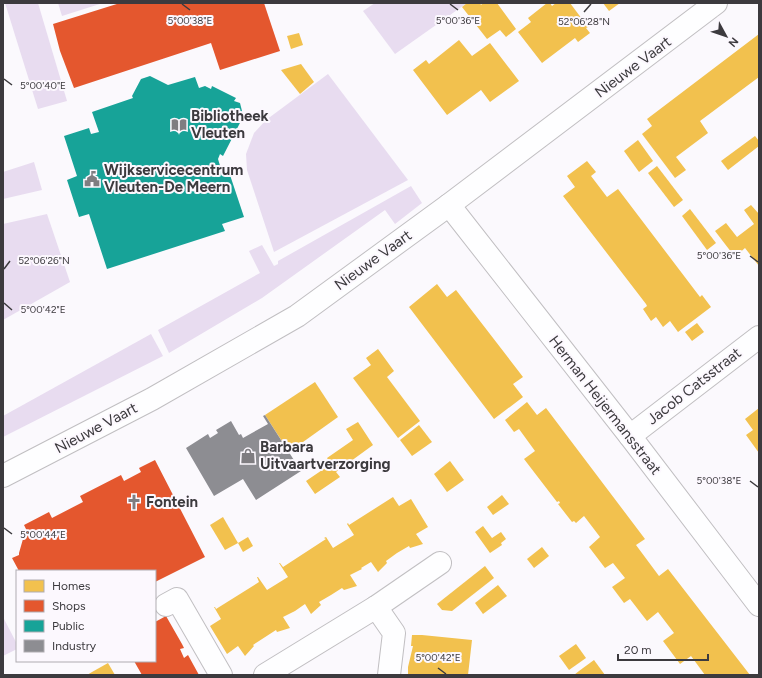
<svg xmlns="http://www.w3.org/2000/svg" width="762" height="678" viewBox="0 0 762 678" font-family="Figtree,sans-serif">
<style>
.green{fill:#e8dcf0}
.homes{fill:#f2c14e}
.shops{fill:#e4572e}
.public{fill:#17a398}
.industry{fill:#8d8d92}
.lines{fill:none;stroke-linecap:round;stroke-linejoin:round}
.minor-casing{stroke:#c1bfc2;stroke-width:24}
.minor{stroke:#fefeff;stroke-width:22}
.ticks{fill:none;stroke:#3c3a3e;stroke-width:1.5}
.labels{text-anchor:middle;stroke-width:4;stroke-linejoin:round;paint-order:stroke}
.street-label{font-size:15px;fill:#3c3a3e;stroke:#fcf8fe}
.poi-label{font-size:15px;font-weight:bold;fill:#3c3a3e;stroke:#fcf8fe;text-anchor:start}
.ticks-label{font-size:10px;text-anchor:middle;fill:#3c3a3e;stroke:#fcf8fe;stroke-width:4;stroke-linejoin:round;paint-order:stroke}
</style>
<rect width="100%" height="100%" fill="#fbf9fd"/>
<!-- green -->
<g class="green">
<path d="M5,3H38L67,101L38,109Z"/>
<path d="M58,3H103L62,16Z"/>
<path d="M375,3H467L395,54L363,11Z"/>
<path d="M328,74L408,180L274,252L247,170L246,154L254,133L266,120Z"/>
<path d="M34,162L42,190L3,199V172Z"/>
<path d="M411,186L422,203L395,224L385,210L262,298L169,353L158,330L260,273L249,251L262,245L274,266L278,264V261Z"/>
<path d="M47,214L70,282L3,320V224Z"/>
<path d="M151,334L163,356L3,437V416Z"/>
<path d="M3,617L17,644V649L3,656Z"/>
</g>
<!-- homes -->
<g class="homes">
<path d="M467,3H480L481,5L483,3H497L516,29L506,37L500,30L487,39L462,7Z"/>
<path d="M547,3H550L552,6L556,3H570L588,27L586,28L590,33L578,42L575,38L542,63L518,32L531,22L528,18Z"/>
<path d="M603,3H620L609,11Z"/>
<path d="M299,33L303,45L291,49L287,36Z"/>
<path d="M759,34V77L700,121L708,133L676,157L686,170L675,178L642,134L652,126L647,119Z"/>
<path d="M459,40L472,56L490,43L519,81L490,102L481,90L447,115L413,70L426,60L429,64Z"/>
<path d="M301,64L314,82L300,94L281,70Z"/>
<path d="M755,136L759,141V146L728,170L721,161Z"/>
<path d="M638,140L653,161L639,172L624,151Z"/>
<path d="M587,161L596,172L591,176L607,197L618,189L700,297L702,295L711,307L678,332L670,321L663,327L656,317L651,321L643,309L647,306L646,304L563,196L575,187L567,176Z"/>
<path d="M657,166L683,200L674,207L648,173Z"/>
<path d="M751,205L759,214V266L745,248L735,257L715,231L726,223L737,237L754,224L744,210Z"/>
<path d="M690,209L716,243L707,250L682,216Z"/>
<path d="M437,284L447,297L456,290L523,377L513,384L523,397L494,419L409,307Z"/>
<path d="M697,323L704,332L692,341L685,332Z"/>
<path d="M378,349L394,371L387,377L420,421L398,438L353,378L371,365L366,358Z"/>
<path d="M315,382L338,417L289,452L265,415Z"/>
<path d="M527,402L537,415L546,408L645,539L636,545L659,576L668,569L750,675H705L691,656L680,664L663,641L674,633L658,612L647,621L630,599L624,603L612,587L625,578L613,563L605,568L589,547L600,537L584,516L576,523L574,521L572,522L558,504L560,503L559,501L557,502L524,459L535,451L519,429L514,432L505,420Z"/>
<path d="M759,408V453L746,435L753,430L745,419Z"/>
<path d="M358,422L373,445L336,472L340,477L315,494L306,481L331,464L327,458L353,440L346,429Z"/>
<path d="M419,425L432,442L412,456L400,440Z"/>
<path d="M450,461L464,480L447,492L434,474Z"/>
<path d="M502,495L509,504L493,515L487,507Z"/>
<path d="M393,497L399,506L411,499L428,527L416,534L423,544L410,548L409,546L397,553L386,561L387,563L378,572L371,562L361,568L362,569L350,575L357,586L344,590L342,588L331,595L319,602L321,605L311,614L305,604L295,611L283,617L290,628L277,632L276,630L253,645L254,646L245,656L238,646L227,654L210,626L221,619L214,607H215L216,609L259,582L257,577H258L267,590L288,577L279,563H280L283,567L326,539L324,538L326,537L333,548L354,535L347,524L348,523L349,525Z"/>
<path d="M223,517L238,543L225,550L210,525Z"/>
<path d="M483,526L492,538L501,532L506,539L501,543L502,545L490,553L475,532Z"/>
<path d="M248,537L253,546L243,552L238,543Z"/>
<path d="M542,547L549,556L534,568L527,559Z"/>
<path d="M485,566L494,578L452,611L442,610L437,604Z"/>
<path d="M498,585L507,596L483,614L475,603Z"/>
<path d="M412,635H422L472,640L468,675H408V667L413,646H411Z"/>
<path d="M576,644L586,658L569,670L559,656Z"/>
<path d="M594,660L605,675H574L579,671Z"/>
<path d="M108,663L115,675H87L92,672Z"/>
</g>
<!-- shops -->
<g class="shops">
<path d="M120,3H264L280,51L220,70L211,43L74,88L60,51L53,24Z"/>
<path d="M155,460L205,557L155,582V571H19L12,558L19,555V553L25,532L27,531L24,525L49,512L52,518L83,502L80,496L121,475L124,481L141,472L139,468Z"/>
<path d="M166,616L182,644L184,648L180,649L184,658L188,655L199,675H142L134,661H155V622Z"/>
</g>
<!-- public -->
<path class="public" d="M150,76L168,85L195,77L199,88L205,86L211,89L212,86L236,98L234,101L240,103L242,111L240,116L243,117L223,156L220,154L218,159L221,169L227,166L244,217L222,224L225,231L107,269L89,214L79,217L67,180L77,176L64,136L89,128L91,134L99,132L92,112L133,98L132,96L141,79Z"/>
<!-- industry -->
<path class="industry" d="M265,415L301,471L256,500L243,479L214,496L186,448L208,434L210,438L218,433L216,430L231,421L239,435L241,434L243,438L268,424L263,416Z"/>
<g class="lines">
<defs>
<g id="minor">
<path d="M449,205L630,436L759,605"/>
<path d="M630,436L759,337"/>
<path d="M3,476L152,399L297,316L449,205L716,3"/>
<path d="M166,605L177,599L221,675"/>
<path d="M376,607L440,563"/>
<path d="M265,675L376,607L394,633L389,675"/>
</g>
</defs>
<!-- minor casing -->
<use href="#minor" class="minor-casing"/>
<!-- minor -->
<use href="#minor" class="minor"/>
</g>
<!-- ticks -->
<path class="ticks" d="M182,4L190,10M450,4L458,10M584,12L591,4M4,79L12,85M750,256L758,262M4,269L10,261M4,303L12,310M750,481L758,487M4,528L12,534M438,668L446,674"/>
<!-- icons -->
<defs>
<symbol id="library-bare" viewBox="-9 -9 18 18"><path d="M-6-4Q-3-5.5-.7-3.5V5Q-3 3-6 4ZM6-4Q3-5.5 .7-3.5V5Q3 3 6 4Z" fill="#7f7d81" stroke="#fcf8fe" stroke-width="2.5" paint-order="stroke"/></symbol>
<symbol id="civic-bare" viewBox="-9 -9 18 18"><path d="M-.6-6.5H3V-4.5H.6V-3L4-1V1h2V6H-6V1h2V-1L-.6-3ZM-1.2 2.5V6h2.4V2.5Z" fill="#7f7d81" stroke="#fcf8fe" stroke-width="2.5" paint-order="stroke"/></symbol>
<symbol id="shop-bare" viewBox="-9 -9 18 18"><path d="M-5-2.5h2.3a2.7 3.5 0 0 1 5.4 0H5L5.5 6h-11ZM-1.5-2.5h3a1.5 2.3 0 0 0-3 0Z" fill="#7f7d81" stroke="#fcf8fe" stroke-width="2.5" paint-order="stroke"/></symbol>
<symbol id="church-bare" viewBox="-9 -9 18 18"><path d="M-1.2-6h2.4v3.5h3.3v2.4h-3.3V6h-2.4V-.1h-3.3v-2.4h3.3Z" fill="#7f7d81" stroke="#fcf8fe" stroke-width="2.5" paint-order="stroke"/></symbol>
</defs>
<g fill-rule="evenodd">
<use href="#library-bare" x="168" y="114" width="22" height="22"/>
<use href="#civic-bare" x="81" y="168" width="22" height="22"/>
<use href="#shop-bare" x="237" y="445" width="22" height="22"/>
<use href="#church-bare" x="123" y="491" width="22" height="22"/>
</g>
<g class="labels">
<!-- street labels -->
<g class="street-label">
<text transform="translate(633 67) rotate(-37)" y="5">Nieuwe Vaart</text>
<text transform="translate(373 260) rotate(-36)" y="5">Nieuwe Vaart</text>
<text transform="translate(694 386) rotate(-38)" y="5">Jacob Catsstraat</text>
<text transform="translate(605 405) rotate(52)" y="5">Herman Heijermansstraat</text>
<text transform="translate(96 428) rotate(-28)" y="5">Nieuwe Vaart</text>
</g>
<!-- poi labels -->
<g class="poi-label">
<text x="191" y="121">Bibliotheek<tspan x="191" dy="17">Vleuten</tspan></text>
<text x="104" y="175">Wijkservicecentrum<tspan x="104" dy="17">Vleuten-De Meern</tspan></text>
<text x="260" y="452">Barbara<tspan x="260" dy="17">Uitvaartverzorging</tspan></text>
<text x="146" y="507">Fontein</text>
</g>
</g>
<g class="ticks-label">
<text x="190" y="24">5°00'38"E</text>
<text x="458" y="24">5°00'36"E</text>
<text x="584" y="25">52°06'28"N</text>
<text x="43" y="89">5°00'40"E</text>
<text x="719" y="259">5°00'36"E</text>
<text x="44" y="264">52°06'26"N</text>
<text x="43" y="313">5°00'42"E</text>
<text x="719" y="484">5°00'38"E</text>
<text x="43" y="538">5°00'44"E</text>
<text x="438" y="661">5°00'42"E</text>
</g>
<!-- border -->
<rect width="762" height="678" fill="none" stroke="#3c3a3e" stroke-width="8"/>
<!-- legend -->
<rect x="16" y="570" width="140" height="92" fill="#fcf8fe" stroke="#afacb1"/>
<rect x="24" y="580" width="20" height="12" fill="#f2c14e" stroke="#afacb1"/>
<text x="52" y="590" font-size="12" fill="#3c3a3e">Homes</text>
<rect x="24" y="600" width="20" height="12" fill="#e4572e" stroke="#afacb1"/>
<text x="52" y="610" font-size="12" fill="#3c3a3e">Shops</text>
<rect x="24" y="620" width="20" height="12" fill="#17a398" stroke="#afacb1"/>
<text x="52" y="630" font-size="12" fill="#3c3a3e">Public</text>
<rect x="24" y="640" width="20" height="12" fill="#8d8d92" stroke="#afacb1"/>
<text x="52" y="650" font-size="12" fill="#3c3a3e">Industry</text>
<!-- north arrow -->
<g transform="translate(726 36) rotate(130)" stroke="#fcf8fe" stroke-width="3" paint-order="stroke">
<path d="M0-3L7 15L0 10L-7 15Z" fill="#3c3a3e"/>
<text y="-6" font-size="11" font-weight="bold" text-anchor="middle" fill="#3c3a3e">N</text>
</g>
<!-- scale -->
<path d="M618 654v6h90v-6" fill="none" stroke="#3c3a3e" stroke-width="2"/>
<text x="624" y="654" font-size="12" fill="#3c3a3e" stroke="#fcf8fe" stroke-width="3" paint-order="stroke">20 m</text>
</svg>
